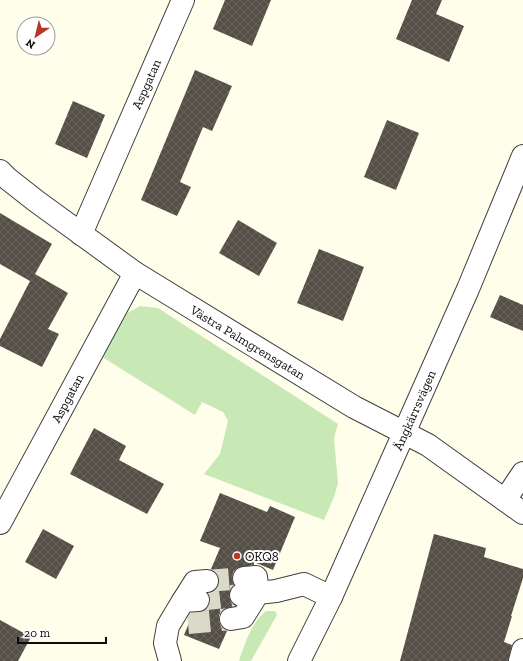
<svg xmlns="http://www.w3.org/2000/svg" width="523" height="661" viewBox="0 0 523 661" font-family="'Zilla Slab',serif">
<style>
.grass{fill:#c8e9b5}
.building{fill:url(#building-cross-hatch)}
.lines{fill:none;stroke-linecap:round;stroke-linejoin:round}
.minor-tunnel{stroke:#dbdaca;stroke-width:22;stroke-dasharray:22 11;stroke-linecap:butt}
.minor-casing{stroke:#3f3f3f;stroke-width:24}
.minor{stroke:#fff;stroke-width:22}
.poi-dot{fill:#bc3524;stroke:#fff;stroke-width:1.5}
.labels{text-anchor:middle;stroke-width:4;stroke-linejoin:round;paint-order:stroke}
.street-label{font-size:13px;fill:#0c0c0c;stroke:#fff}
.poi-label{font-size:13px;fill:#0c0c0c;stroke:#fff;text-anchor:start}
</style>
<defs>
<pattern id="building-cross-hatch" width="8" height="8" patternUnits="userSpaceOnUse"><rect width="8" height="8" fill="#554f48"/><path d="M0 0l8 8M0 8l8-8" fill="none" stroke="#68645e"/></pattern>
</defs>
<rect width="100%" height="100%" fill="#fffeeb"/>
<!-- grass -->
<g class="grass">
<path d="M140,306L158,308L338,424L334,438L338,483L334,497L324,520L204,474L220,454L228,421L223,412L202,402L195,415L99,355L126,314Z"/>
<path d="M266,611H275L277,615L251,661H239C245,643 251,623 266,611Z"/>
</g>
<!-- building -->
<g class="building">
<path d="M225,0H271L252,46L213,29Z"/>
<path d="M412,0H442L436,14L464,26L449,62L396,39Z"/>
<path d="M195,70L232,86L212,131L203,127L180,182L191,187L177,216L141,200Z"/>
<path d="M73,101L105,115L87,158L55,144Z"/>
<path d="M387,120L419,133L396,190L364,177Z"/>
<path d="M0,213L52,244L35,274L68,293L48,329L59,334L42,367L0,346V339L30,281L0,264Z"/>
<path d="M238,220L277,243L259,276L219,253Z"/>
<path d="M319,249L364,267L343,321L297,303Z"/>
<path d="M500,295L523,305V331L490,317Z"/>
<path d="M94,428L126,446L119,460L164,484L147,514L70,474Z"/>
<path d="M220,493L267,512L270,506L295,517L273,570L254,562V565L237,568L233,572L232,579L234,585L230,590L229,596L231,602L235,606L223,609L219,615V621L221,627L227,631L219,649L184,635L193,613L205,610L209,605L210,600L209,593L214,591L218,586L219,580L217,574L211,569L220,548L200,541Z"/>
<path d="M43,529L74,546L56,579L25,562Z"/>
<path d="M434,534L486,548L484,557L523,569V578L511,616H512L504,642L512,645L508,661H400Z"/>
<path d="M0,620L31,637L18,661H0Z"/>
</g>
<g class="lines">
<!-- minor-tunnel -->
<g class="minor-tunnel">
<path d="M207,581L244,578"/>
<path d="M198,600L241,595"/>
<path d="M188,623L231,619"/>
</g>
<defs>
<g id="minor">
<path d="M0,171L8,179L36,201L135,273L354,407L428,445L523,513"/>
<path d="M81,234L183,0"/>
<path d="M505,500L523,473"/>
<path d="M0,523L135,273"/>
<path d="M241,595L276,591L304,584L331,597"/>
<path d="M183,601L195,582L207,581"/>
<path d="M231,619L243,617L258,593L256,577L244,578"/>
<path d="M170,661L165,643L168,626L183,601L198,600"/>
<path d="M299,661L331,597L468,289L523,156"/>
<path d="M520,661L523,650"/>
</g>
</defs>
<!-- minor casing -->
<use href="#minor" class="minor-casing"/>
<!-- minor -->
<use href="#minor" class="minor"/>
</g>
<!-- markers -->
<circle class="poi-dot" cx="237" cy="556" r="4"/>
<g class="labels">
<!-- street labels -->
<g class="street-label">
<text transform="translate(146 84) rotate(-66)" y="5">Aspgatan</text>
<text transform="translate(248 342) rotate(31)" y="5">Västra Palmgrensgatan</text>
<text transform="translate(67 398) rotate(-62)" y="5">Aspgatan</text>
<text transform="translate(414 410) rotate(-66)" y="5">Ängkärrsvägen</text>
</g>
<!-- poi labels -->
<g class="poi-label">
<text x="245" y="561">OKQ8</text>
</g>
</g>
<!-- north arrow -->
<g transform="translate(36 36) rotate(215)"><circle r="19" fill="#ffffff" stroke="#9e9e9e"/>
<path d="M0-3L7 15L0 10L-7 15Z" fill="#bc3524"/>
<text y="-6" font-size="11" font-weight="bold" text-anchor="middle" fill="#0c0c0c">N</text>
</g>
<!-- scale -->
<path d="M18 637v6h88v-6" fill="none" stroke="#0c0c0c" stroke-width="2"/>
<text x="24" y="637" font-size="12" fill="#0c0c0c" stroke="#ffffff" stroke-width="3" paint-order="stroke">20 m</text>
</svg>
